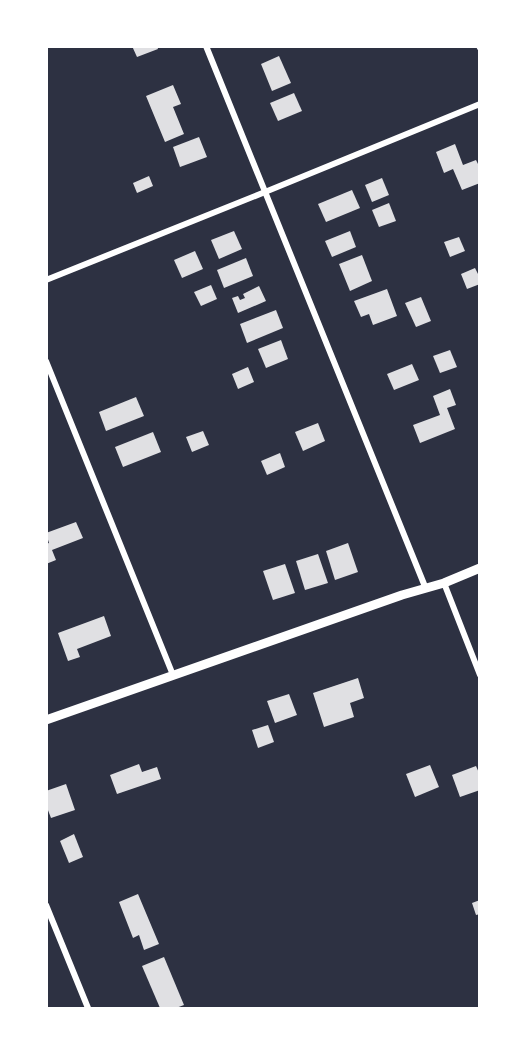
<svg xmlns="http://www.w3.org/2000/svg" width="526" height="1055" viewBox="0 0 526 1055" font-family="Helvetica,sans-serif">
<style>
.building{fill:#e0e0e3}
.lines{fill:none;stroke-linecap:round;stroke-linejoin:round}
.minor{stroke:#fff;stroke-width:6}
.tertiary{stroke:#fff;stroke-width:9}
</style>
<rect width="100%" height="100%" fill="#2d3142"/>
<!-- building -->
<g class="building">
<path d="M132,46H157L158,49L137,57Z"/>
<path d="M279,56L291,83L272,91L261,64Z"/>
<path d="M173,85L181,104L173,107L184,134L165,142L146,96Z"/>
<path d="M294,93L302,111L278,121L270,103Z"/>
<path d="M199,137L207,157L180,167L173,147Z"/>
<path d="M455,144L463,165L476,160L480,168V183L462,190L453,169L444,173L436,152Z"/>
<path d="M149,176L153,186L137,193L133,183Z"/>
<path d="M382,178L389,195L372,202L365,185Z"/>
<path d="M352,190L360,208L326,222L318,204Z"/>
<path d="M389,203L396,221L379,227L372,210Z"/>
<path d="M234,231L242,249L219,259L211,240Z"/>
<path d="M350,231L356,247L332,257L325,241Z"/>
<path d="M459,237L465,251L450,257L444,242Z"/>
<path d="M195,251L203,269L182,278L174,260Z"/>
<path d="M362,255L372,281L350,291L339,264Z"/>
<path d="M246,258L253,276L224,288L217,270Z"/>
<path d="M475,268L480,278V284L467,289L461,274Z"/>
<path d="M211,285L217,299L201,306L194,292Z"/>
<path d="M259,286L266,301L238,313L232,298L238,296L240,300L245,298L243,294Z"/>
<path d="M387,289L397,316L373,325L369,314L361,317L354,301Z"/>
<path d="M421,297L431,321L416,327L405,303Z"/>
<path d="M276,310L283,328L247,343L240,324Z"/>
<path d="M281,340L288,359L266,368L258,349Z"/>
<path d="M450,350L457,367L440,373L433,356Z"/>
<path d="M412,364L419,380L394,390L387,374Z"/>
<path d="M248,367L254,382L238,389L232,374Z"/>
<path d="M450,389L456,405L447,408L455,429L420,443L413,425L440,415L433,396Z"/>
<path d="M136,397L144,416L106,431L99,412Z"/>
<path d="M318,423L325,441L303,451L295,432Z"/>
<path d="M203,431L209,445L192,452L186,437Z"/>
<path d="M153,432L161,452L123,467L115,447Z"/>
<path d="M280,453L285,467L267,475L261,461Z"/>
<path d="M76,522L83,538L52,550L56,560L46,564V544L49,543L46,533Z"/>
<path d="M348,543L358,572L335,580L326,551Z"/>
<path d="M318,554L328,583L305,590L296,561Z"/>
<path d="M285,564L295,593L273,600L263,571Z"/>
<path d="M104,616L111,636L77,649L80,657L68,661L58,633Z"/>
<path d="M358,678L364,698L350,703L354,717L324,727L313,693Z"/>
<path d="M289,694L297,715L275,723L267,701Z"/>
<path d="M268,725L274,742L258,748L252,730Z"/>
<path d="M139,764L142,772L157,767L161,779L117,794L110,775Z"/>
<path d="M430,765L439,787L415,797L406,774Z"/>
<path d="M476,766L480,775V790L460,797L452,775Z"/>
<path d="M66,784L75,810L51,818L46,805V791Z"/>
<path d="M74,834L83,857L69,863L60,841Z"/>
<path d="M138,894L159,944L144,950L139,935L133,938L119,902Z"/>
<path d="M480,900V914L476,915L472,903Z"/>
<path d="M164,957L184,1005L176,1008H160L142,966Z"/>
</g>
<g class="lines">
<!-- minor -->
<g class="minor">
<path d="M206,46L426,589"/>
<path d="M479,46L480,48"/>
<path d="M46,280L265,192L480,104"/>
<path d="M46,361L173,675"/>
<path d="M444,583L480,675"/>
<path d="M46,905L88,1008"/>
</g>
<!-- tertiary -->
<path class="tertiary" d="M46,720L402,595L444,583L480,568"/>
</g>
<!-- border -->
<rect width="526" height="1055" fill="none" stroke="#ffffff" stroke-width="96"/>
</svg>
